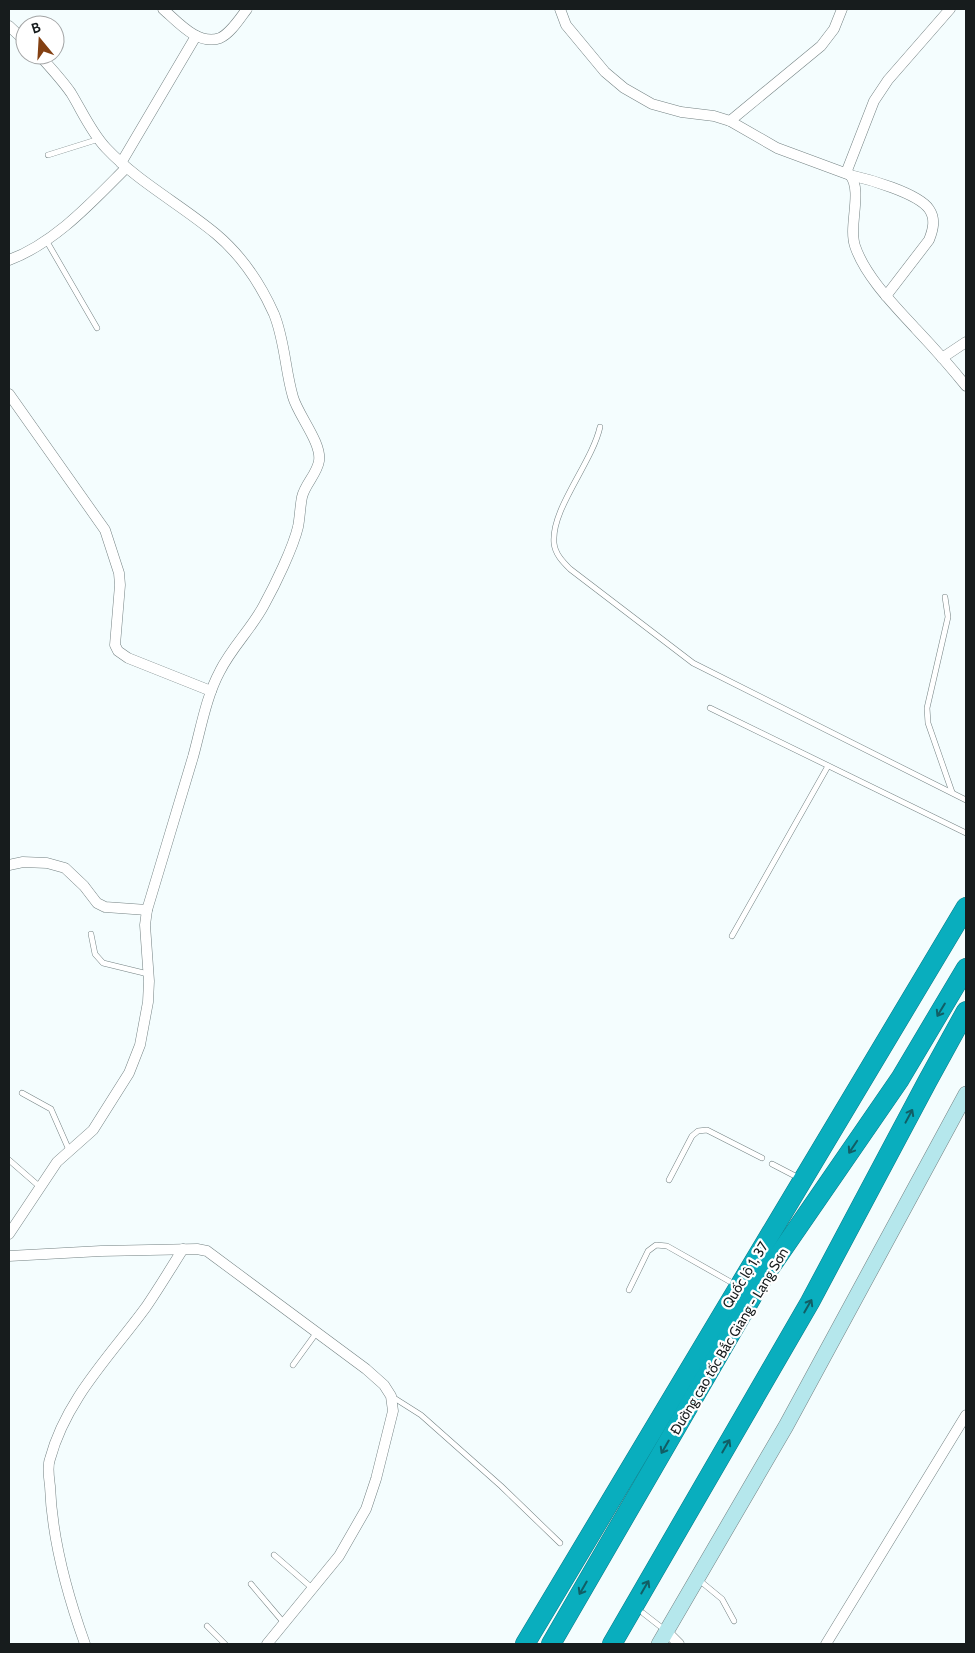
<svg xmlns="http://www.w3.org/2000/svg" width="975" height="1653" viewBox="0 0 975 1653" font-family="Cabin,sans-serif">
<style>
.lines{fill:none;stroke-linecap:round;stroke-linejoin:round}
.lane-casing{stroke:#748283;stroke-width:6}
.street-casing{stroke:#748283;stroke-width:11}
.secondary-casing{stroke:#748283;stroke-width:16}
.highway-casing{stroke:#0e7b86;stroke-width:20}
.lane{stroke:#fff;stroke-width:5}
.street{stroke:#fff;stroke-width:10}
.secondary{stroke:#b5e7ec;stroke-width:15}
.highway{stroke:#09aebe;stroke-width:19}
.oneway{stroke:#115e65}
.labels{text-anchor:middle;stroke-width:4.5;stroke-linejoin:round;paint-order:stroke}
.street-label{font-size:14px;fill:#171c1d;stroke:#fff}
</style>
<rect width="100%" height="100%" fill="#f4fdfe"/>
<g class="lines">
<defs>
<g id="lane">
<path d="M48,155L99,139"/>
<path d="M46,240L97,328"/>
<path d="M600,427C592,463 551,509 554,543C555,554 563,562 570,569L693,663L966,800"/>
<path d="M945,597L948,617L927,708L928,723L952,792"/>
<path d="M710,708L966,833"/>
<path d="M91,934L95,954L103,963L148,974"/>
<path d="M732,936L828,766"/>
<path d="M22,1093L51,1109L69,1150"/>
<path d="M9,1160L40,1187"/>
<path d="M772,1164L799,1178"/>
<path d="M669,1180L692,1136L698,1131L707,1130L762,1158"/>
<path d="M629,1290L648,1251L656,1245L667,1246L736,1285"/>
<path d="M293,1365L317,1332"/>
<path d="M391,1396L421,1415L501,1486L560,1543"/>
<path d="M274,1555L312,1588"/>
<path d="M699,1580L722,1599L734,1621"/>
<path d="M251,1584L284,1623"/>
<path d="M643,1613L666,1631"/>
<path d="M207,1626L225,1644"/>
</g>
<g id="street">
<path d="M163,9C178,22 198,46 220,38C231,33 240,18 247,9"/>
<path d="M560,9L566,25L605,72L624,88L652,104L681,112L714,116L730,121L777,148L850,175C863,191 848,226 855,246C865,276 894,305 916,329C933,347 950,366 966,386"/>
<path d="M9,26L25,41"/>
<path d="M730,121L821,46L834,29L842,9"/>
<path d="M121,163L196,36"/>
<path d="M846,173L874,101L888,80L950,9"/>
<path d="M850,175C868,179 918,193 929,209C936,219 933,230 929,240L886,296"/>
<path d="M9,260C55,243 92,202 126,168"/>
<path d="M942,358L966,342"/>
<path d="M9,394L105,530L119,573L120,585L115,645L118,651L128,658L211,691"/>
<path d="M9,865L23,862L47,863L65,868L84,886L97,903L105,907L147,910"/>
<path d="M9,1234L57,1162L93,1130L129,1073L140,1045L148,1002L149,981L145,925L147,910C162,859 178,808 193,757C201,728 206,697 220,671C232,647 252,628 264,605C275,585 293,548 298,527C300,517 300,507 302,497C305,484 317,474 319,461C322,443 298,415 293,397C285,370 285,341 274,314C261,285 241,255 216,234C180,204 138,182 106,148C91,132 82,111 71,93C62,80 50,67 39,55"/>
<path d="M9,1256L101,1251L197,1249L207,1251L366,1369L384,1385L391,1396L393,1411L376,1479L366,1509L339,1556L267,1644"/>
<path d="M666,1631L679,1644"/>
<path d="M85,1644C67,1594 52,1540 50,1486C49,1478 47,1467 50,1459C66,1399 111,1355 146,1307C159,1288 171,1268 183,1249"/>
<path d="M826,1644L966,1415"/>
</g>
<path id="secondary" d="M659,1644L786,1426L966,1094"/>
<g id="highway">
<path d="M525,1644L966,907"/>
<path d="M551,1644L763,1278L900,1079L966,968"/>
<path d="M612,1644L810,1302L927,1082L966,1011"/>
</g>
</defs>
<!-- lane casing -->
<use href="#lane" class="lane-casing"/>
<!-- street casing -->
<use href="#street" class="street-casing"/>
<!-- secondary casing -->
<use href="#secondary" class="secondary-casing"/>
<!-- highway casing -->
<use href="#highway" class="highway-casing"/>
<!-- lane -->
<use href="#lane" class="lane"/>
<!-- street -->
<use href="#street" class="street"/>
<!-- secondary -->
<use href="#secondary" class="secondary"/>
<!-- highway -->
<use href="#highway" class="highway"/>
</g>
<!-- one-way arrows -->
<defs><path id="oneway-shaft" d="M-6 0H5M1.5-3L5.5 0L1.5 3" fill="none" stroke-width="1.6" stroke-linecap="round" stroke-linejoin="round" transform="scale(1.25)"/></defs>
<g class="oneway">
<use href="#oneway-shaft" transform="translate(941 1010) rotate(121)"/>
<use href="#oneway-shaft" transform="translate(909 1116) rotate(-62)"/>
<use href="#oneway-shaft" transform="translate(853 1147) rotate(124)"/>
<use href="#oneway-shaft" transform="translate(808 1306) rotate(-60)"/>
<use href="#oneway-shaft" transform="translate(726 1446) rotate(-60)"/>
<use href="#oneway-shaft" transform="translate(665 1447) rotate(120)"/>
<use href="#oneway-shaft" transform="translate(645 1587) rotate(-60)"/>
<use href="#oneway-shaft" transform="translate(583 1588) rotate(120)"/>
</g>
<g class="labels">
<!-- street labels -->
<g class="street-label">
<text transform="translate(745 1275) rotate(-59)" y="5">Quốc lộ 1, 37</text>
<text transform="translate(729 1341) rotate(-59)" y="5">Đường cao tốc Bắc Giang - Lạng Sơn</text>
</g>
</g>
<!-- border -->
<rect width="975" height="1653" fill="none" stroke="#171c1d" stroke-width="20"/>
<!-- north arrow -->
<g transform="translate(40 40) rotate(342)"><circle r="24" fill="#ffffff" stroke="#a2a4a5"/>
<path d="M0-4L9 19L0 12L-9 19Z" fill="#834012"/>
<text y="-8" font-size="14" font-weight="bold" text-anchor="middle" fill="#171c1d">B</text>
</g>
</svg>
